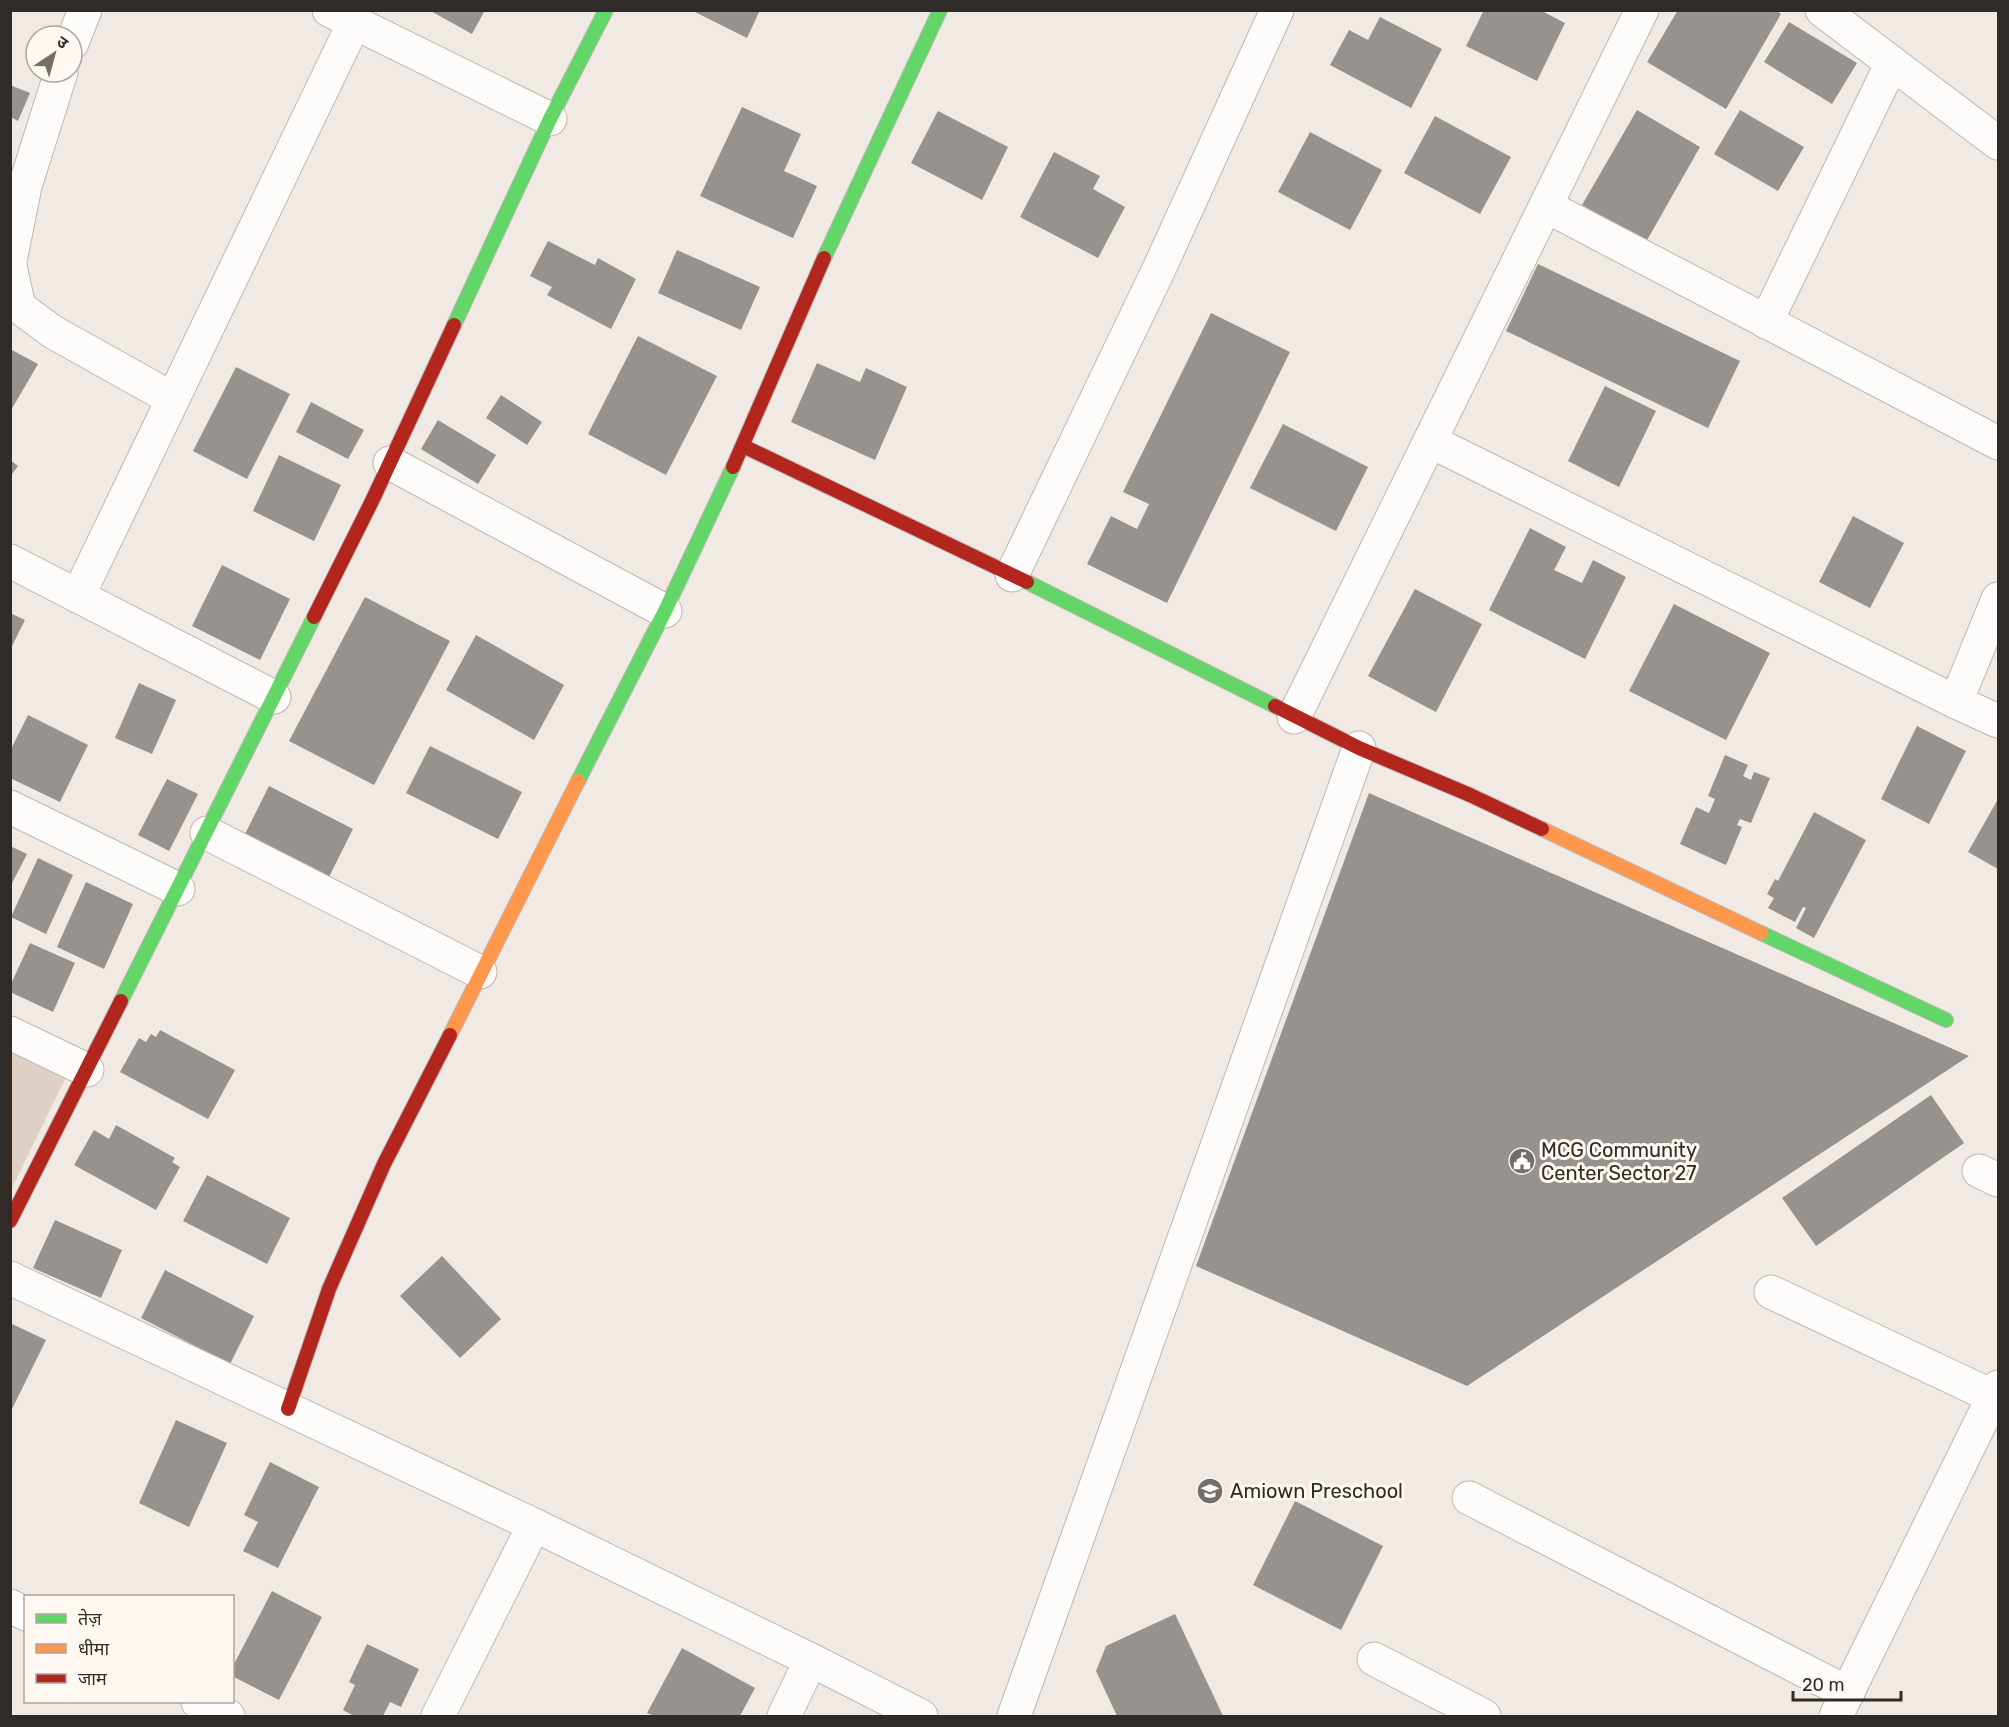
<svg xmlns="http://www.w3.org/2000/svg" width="2009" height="1727" viewBox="0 0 2009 1727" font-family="Rubik,'Noto Sans Devanagari',sans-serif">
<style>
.green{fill:#dfd1c5}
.building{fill:#97928e}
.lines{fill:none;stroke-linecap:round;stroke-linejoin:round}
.street-casing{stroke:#bdb7b3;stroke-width:35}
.fast-casing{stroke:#bdb7b3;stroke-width:16}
.slow-casing{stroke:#bdb7b3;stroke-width:16}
.jam-casing{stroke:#bdb7b3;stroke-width:16}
.street{stroke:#fdfcfb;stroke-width:33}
.fast{stroke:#63d668;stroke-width:14}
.slow{stroke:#ff974d;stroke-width:14}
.jam{stroke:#b3261e;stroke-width:14}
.labels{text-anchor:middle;stroke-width:6;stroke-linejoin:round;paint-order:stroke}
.poi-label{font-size:20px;fill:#302b27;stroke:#fff7f1;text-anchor:start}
</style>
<rect width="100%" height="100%" fill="#f1eae4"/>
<!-- green -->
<path class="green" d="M11,1042L70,1069L11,1190Z"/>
<!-- building -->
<g class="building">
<path d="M429,10H485L472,34Z"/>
<path d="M691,10H760L747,38Z"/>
<path d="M1484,10H1540L1565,23L1537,81L1466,46Z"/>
<path d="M1678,10H1775L1781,14L1726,109L1647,62Z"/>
<path d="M1380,17L1442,49L1411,108L1330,65L1349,30L1368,40Z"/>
<path d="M1789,22L1857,63L1832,104L1764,62Z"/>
<path d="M10,85L30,93L18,121L10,117Z"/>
<path d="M742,107L801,134L784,171L817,186L793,238L700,196Z"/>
<path d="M1637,110L1700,147L1646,242L1582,205Z"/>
<path d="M1740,110L1804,147L1778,191L1714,154Z"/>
<path d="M938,111L1008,147L982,200L911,163Z"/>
<path d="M1435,116L1511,157L1480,214L1404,173Z"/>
<path d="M1310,132L1382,170L1350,230L1278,192Z"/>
<path d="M1054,152L1100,176L1093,189L1125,207L1098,258L1020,217Z"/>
<path d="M548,241L595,265L598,258L636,279L611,329L547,295L552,287L530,276Z"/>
<path d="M677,250L760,287L741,330L658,293Z"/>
<path d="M1538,264L1740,361L1708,428L1506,331Z"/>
<path d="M1211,313L1290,352L1167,603L1087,564L1111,516L1137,529L1149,504L1123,492Z"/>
<path d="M638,336L717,376L666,475L588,434Z"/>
<path d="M10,349L38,364L10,412Z"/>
<path d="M817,363L860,382L866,368L907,387L875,460L791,422Z"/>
<path d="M236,367L290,394L247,479L193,451Z"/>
<path d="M1605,386L1656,411L1619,487L1568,461Z"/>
<path d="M501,395L542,422L527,445L486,418Z"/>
<path d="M311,402L364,430L348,459L296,432Z"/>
<path d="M438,420L496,455L478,484L421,449Z"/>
<path d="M1283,424L1368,467L1336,531L1250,488Z"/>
<path d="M279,455L341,485L314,541L253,511Z"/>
<path d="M10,460L18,466L10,477Z"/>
<path d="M1853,516L1904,543L1870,608L1819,582Z"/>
<path d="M1530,528L1566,547L1554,570L1582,583L1593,560L1626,577L1585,659L1489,610Z"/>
<path d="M222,565L290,599L260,660L192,626Z"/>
<path d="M1415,589L1482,624L1436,712L1368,676Z"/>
<path d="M365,597L450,641L374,785L289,741Z"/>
<path d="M1674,604L1770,653L1726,740L1629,691Z"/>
<path d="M10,613L25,620L10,650Z"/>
<path d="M476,635L564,685L534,740L446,690Z"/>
<path d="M139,683L176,700L152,754L115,738Z"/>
<path d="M28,715L88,745L60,802L10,778V751Z"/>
<path d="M1917,726L1966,751L1929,824L1881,799Z"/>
<path d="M430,746L522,792L498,839L406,793Z"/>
<path d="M1725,755L1748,765L1743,776L1751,780L1754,772L1770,778L1751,823L1740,819L1737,825L1742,827L1726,865L1680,844L1696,807L1709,813L1715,799L1708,796Z"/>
<path d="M167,779L198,794L169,851L138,835Z"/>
<path d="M269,786L353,829L329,877L245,834Z"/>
<path d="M1369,793L1969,1056L1467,1386L1196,1266Z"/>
<path d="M1998,799V869L1968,852Z"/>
<path d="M1814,812L1866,840L1814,938L1796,928L1806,908L1803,907L1795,922L1768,908L1774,898L1767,894L1775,879L1778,881Z"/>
<path d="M10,846L27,854L10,887Z"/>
<path d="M38,858L73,875L46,934L11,917Z"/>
<path d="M86,882L133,904L104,969L57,947Z"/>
<path d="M30,943L75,963L53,1012L10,992V986Z"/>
<path d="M160,1030L235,1070L208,1119L120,1072L139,1038L146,1042L151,1034L156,1037Z"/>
<path d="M1931,1095L1964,1143L1816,1246L1782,1198Z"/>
<path d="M116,1125L175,1158L172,1162L180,1167L156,1210L74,1165L94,1130L109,1139Z"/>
<path d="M207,1175L290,1218L267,1264L183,1221Z"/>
<path d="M55,1220L122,1250L101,1298L33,1268Z"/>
<path d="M442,1256L501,1319L460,1358L400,1296Z"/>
<path d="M165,1270L254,1316L230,1364L141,1318Z"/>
<path d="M10,1323L46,1340L10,1413Z"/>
<path d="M176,1420L227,1443L189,1527L139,1503Z"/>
<path d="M270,1462L319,1487L278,1568L243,1551L258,1522L244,1515Z"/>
<path d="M1295,1501L1383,1546L1341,1630L1253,1585Z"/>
<path d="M272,1591L322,1617L279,1700L232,1676V1668Z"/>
<path d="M1175,1614L1223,1716H1117L1096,1671L1106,1646Z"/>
<path d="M367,1644L419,1669L401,1707L390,1702L383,1716H351L352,1715L343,1710L355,1685L349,1682Z"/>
<path d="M682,1648L755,1688L740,1716H654L647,1713Z"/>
</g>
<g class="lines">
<defs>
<g id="street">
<path d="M329,10L550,119"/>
<path d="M1822,10L1998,143"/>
<path d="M72,43L85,10"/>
<path d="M1546,206L1998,443"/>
<path d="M10,261L25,186L61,72"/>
<path d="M10,266L19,307L53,332L171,398"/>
<path d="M1766,322L1892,63"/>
<path d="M1430,441L1956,702L1998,721"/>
<path d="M390,463L665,611"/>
<path d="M10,561L274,697"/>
<path d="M1012,575L1159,269L1277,10"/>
<path d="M78,596L354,23"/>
<path d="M1956,702L1998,599"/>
<path d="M1294,717L1642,10"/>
<path d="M10,807L178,889"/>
<path d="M207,833L480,972"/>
<path d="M10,1033L87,1070"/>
<path d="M1979,1171L1998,1180"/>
<path d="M10,1278L534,1525"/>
<path d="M1771,1292L1994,1397"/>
<path d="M1469,1498L1848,1693"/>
<path d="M10,1606L26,1614"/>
<path d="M1374,1659L1484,1716"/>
<path d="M198,1702L228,1716"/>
<path d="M438,1716L534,1525L811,1660L921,1716"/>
<path d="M784,1716L811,1660"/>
<path d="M1014,1716L1359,748"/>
<path d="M1836,1716L1998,1387"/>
</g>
<g id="fast">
<path d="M824,258L940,10"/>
<path d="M454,325L550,119L606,10"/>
<path d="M1027,582L1275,706"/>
<path d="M578,781L665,611L733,467"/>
<path d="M1761,933L1946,1020"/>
<path d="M121,1001L314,617"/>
</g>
<g id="slow">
<path d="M1542,829L1761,933"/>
<path d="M450,1035L578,781"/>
</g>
<g id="jam">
<path d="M743,446L1027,582"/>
<path d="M733,467L824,258"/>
<path d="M314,617L372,501L454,325"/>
<path d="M1275,706L1359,748L1470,795L1542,829"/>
<path d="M10,1221L121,1001"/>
<path d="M288,1409L329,1289L384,1164L450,1035"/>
</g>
</defs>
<!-- street casing -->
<use href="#street" class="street-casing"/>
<!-- fast casing -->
<use href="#fast" class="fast-casing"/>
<!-- slow casing -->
<use href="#slow" class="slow-casing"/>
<!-- jam casing -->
<use href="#jam" class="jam-casing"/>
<!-- street -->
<use href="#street" class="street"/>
<!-- fast -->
<use href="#fast" class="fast"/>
<!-- slow -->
<use href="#slow" class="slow"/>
<!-- jam -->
<use href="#jam" class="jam"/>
</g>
<!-- icons -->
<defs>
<symbol id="civic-disc" viewBox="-11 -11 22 22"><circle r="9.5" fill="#746e69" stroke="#fff7f1"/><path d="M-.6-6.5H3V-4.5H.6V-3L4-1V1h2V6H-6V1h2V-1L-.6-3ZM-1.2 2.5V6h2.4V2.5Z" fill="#fff"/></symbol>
<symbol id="school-disc" viewBox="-11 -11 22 22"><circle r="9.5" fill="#746e69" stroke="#fff7f1"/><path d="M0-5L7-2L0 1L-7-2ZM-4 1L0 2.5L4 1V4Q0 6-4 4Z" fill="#fff"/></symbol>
</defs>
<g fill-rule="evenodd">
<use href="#civic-disc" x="1507" y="1146" width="30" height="30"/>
<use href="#school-disc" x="1195" y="1476" width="30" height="30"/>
</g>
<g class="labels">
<!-- poi labels -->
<g class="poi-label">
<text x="1541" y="1157">MCG Community<tspan x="1541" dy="23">Center Sector 27</tspan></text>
<text x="1230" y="1498">Amiown Preschool</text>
</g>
</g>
<!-- border -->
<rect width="2009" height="1727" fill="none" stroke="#302b27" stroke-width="24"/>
<!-- legend -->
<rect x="24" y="1595" width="210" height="108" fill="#fff7f1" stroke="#aca5a0" stroke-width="1.5"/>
<rect x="36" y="1614" width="30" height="9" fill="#63d668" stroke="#aca5a0" stroke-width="1.5"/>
<text x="78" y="1625" font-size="18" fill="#302b27">तेज़</text>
<rect x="36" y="1644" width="30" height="9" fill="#ff974d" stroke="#aca5a0" stroke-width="1.5"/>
<text x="78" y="1655" font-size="18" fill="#302b27">धीमा</text>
<rect x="36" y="1674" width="30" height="9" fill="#b3261e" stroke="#aca5a0" stroke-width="1.5"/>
<text x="78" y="1685" font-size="18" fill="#302b27">जाम</text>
<!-- north arrow -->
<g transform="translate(54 54) rotate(36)"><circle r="28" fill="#fff7f1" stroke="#aca5a0" stroke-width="1.5"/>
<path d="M0-4.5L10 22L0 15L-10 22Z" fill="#746e69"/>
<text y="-9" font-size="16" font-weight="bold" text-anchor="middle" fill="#302b27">उ</text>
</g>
<!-- scale -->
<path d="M1793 1691v9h108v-9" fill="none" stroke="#302b27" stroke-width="3"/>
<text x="1802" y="1691" font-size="18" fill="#302b27" stroke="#fff7f1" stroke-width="4.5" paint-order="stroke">20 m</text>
</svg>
